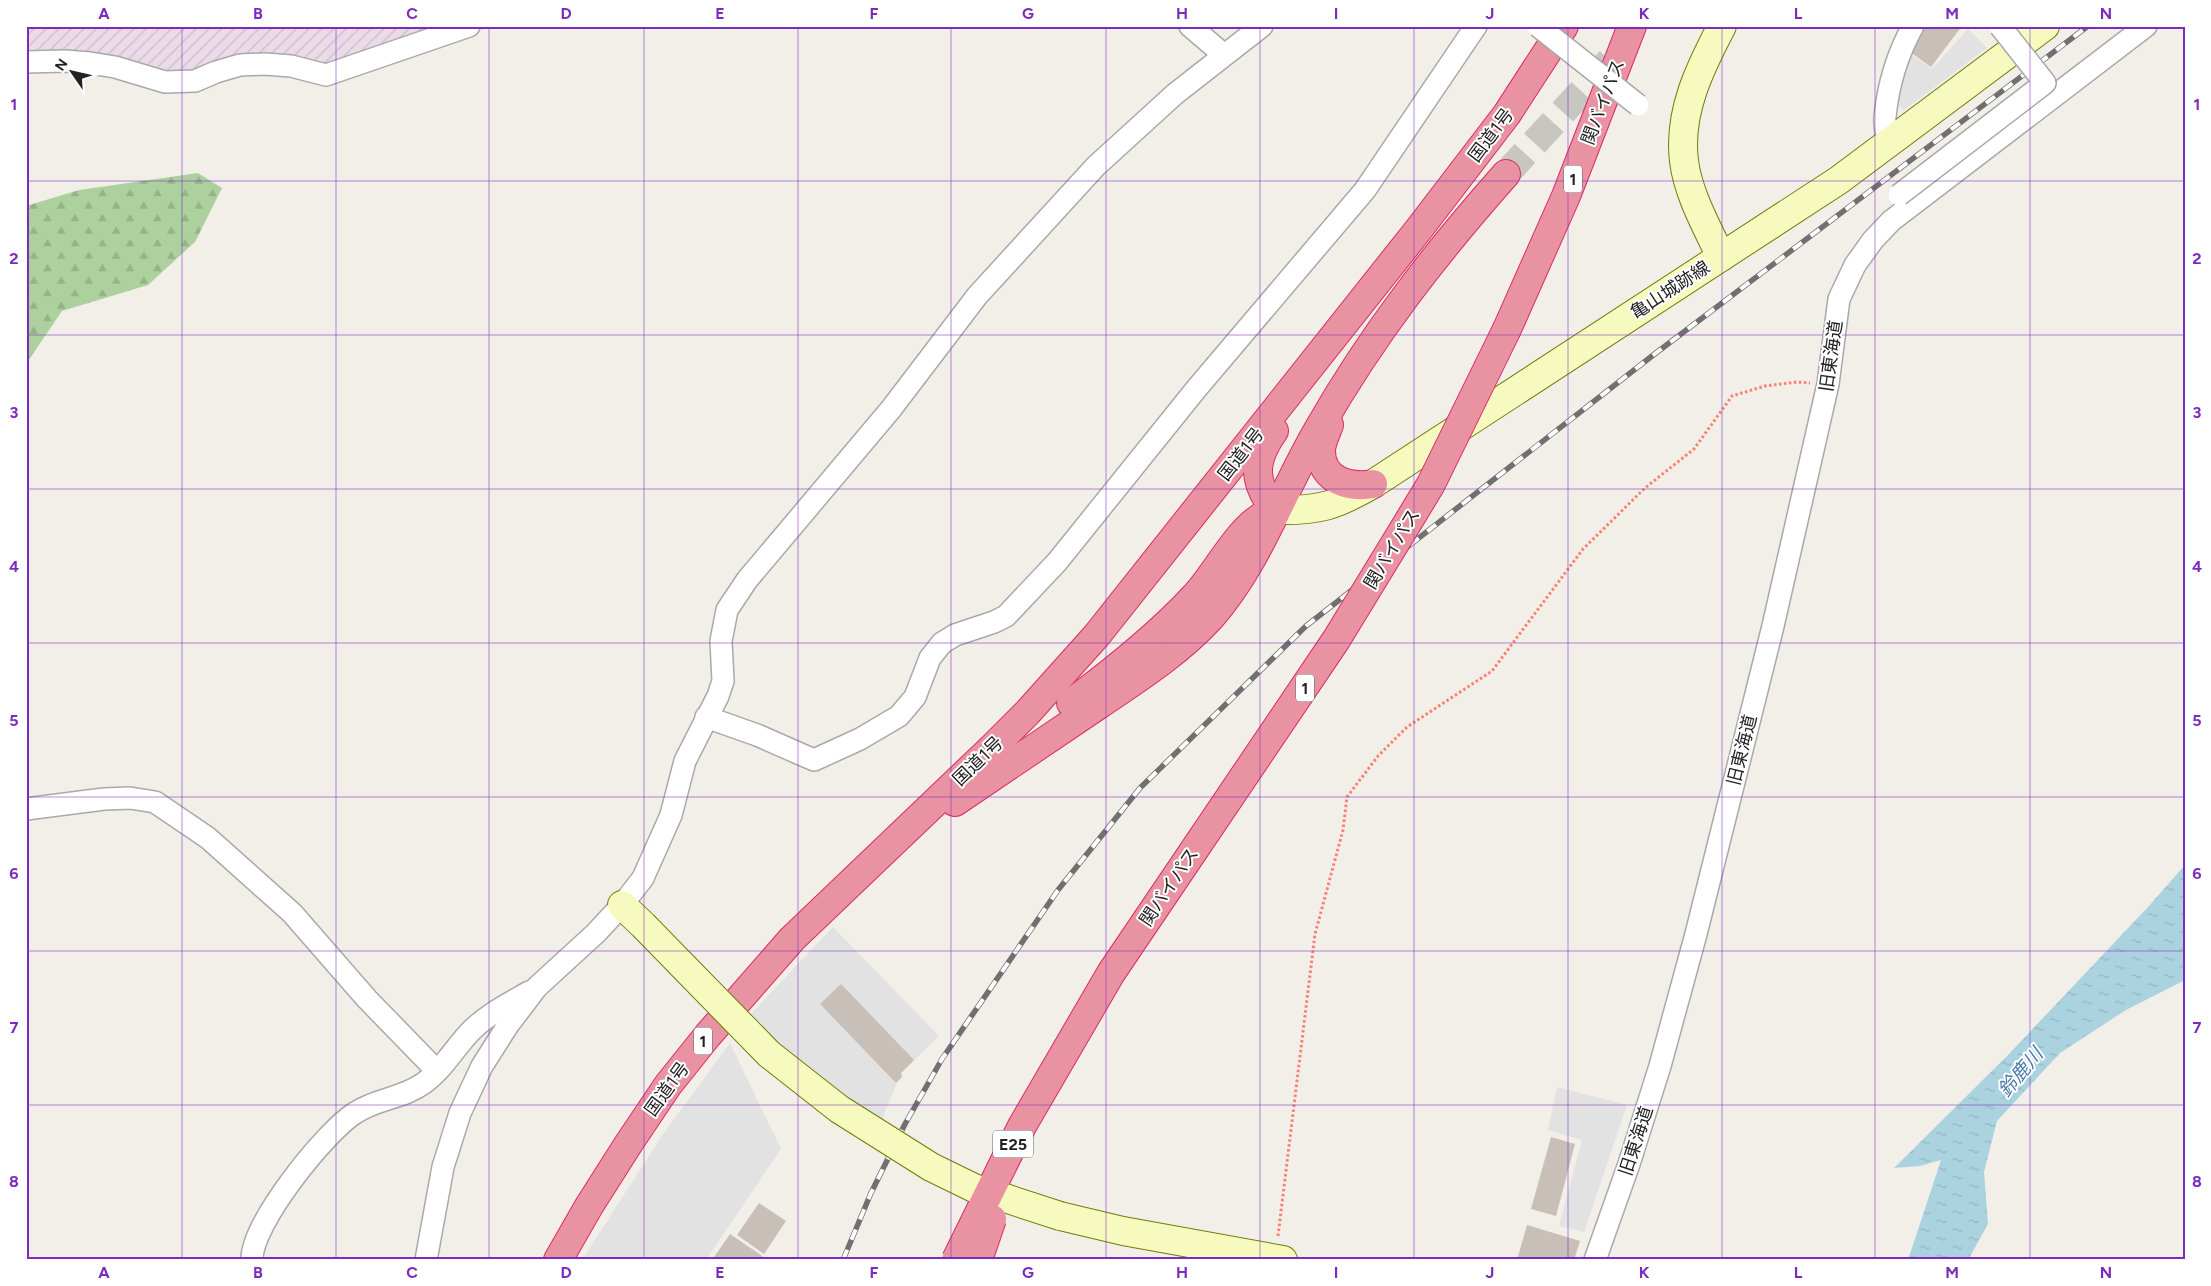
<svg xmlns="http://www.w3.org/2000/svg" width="2211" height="1286" viewBox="0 0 2211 1286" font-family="Figtree,'Noto Sans JP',sans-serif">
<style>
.industrial{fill:url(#industrial-furrows)}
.forest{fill:url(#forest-firs)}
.parking{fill:#e2e2e2}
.water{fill:url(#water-ripples)}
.building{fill:#c7bfb8}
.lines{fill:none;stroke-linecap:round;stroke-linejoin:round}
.highway-tunnel{stroke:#c8c6c1;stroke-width:28;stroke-dasharray:28 14;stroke-linecap:butt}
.street-casing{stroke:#a9a9a9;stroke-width:24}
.secondary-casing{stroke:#707d05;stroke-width:30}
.highway-casing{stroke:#dc2a67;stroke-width:30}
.path{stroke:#fa8072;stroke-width:3;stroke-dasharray:2.5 2.5;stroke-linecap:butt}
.street{stroke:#fff;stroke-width:21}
.secondary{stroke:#f7fabf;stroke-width:28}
.highway{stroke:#e892a2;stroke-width:28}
.rail-casing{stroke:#707070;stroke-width:5.5}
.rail{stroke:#fff;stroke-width:4;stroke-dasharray:11;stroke-linecap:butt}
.street-bridge-casing{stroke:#a9a9a9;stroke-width:24;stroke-linecap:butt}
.secondary-bridge-casing{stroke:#707d05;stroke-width:30;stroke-linecap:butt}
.highway-bridge-casing{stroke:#dc2a67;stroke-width:30;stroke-linecap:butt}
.street-bridge{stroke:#fff;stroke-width:21}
.secondary-bridge{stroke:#f7fabf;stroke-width:28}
.highway-bridge{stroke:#e892a2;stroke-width:28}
.grid{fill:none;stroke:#7b2cbf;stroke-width:1;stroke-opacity:0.55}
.labels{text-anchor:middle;stroke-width:4;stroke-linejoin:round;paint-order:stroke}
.shield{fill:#fff;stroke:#646464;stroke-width:1}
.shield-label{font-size:16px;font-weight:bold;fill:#222}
.street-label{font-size:18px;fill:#222;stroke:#fff}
.water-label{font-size:19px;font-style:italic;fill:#4a7aab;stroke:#fff}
.neatline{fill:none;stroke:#7b2cbf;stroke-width:2}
.grid-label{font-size:16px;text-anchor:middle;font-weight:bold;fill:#7b2cbf}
</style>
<defs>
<pattern id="industrial-furrows" width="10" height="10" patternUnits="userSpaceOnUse" patternTransform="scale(1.25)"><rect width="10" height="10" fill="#ebdbe8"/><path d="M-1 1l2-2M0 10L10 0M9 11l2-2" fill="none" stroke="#c9bcc7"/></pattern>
<pattern id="forest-firs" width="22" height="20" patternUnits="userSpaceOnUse" patternTransform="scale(1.25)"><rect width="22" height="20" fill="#add19e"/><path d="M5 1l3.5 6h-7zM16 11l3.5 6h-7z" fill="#95b388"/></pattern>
<pattern id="water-ripples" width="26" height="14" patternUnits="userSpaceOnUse" patternTransform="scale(1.25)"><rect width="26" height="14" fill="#aad3df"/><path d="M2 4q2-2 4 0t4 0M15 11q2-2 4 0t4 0" fill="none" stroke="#92b5bf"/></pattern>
</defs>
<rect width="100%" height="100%" fill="#f2efe9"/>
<!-- industrial -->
<path class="industrial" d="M26,26H447L326,68L196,76L26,59Z"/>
<!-- forest -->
<path class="forest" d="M198,173L222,188L195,242L148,285L62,311L28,361L26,485V206L79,190Z"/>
<!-- parking -->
<g class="parking">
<path d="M1968,29L1987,48L1904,110L1893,101L1907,51L1932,69Z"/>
<path d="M833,927L939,1036L901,1073L880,1124L746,1019Z"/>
<path d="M730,1043L781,1149L706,1260H582L661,1137Z"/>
<path d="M1557,1087L1627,1105L1584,1232L1559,1226L1582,1140L1548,1130Z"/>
</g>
<!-- water -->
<path class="water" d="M2185,865V980L2126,1010L2060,1053L1997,1121L1984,1172L1988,1224L1968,1260H1908L1941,1160L1920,1166L1894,1168L2007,1056L2148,907Z"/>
<!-- building -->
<g class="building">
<path d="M1923,26H1962L1931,67L1906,49Z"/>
<path d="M841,984L914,1060L901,1073L902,1077L896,1083L820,1004Z"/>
<path d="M1551,1137L1575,1144L1556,1216L1531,1209Z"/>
<path d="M759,1203L786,1221L764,1254L737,1235Z"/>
<path d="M1527,1225L1580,1241L1574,1260H1517Z"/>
<path d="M730,1234L768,1260H712Z"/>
</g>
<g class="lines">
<!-- highway-tunnel -->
<path class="highway-tunnel" d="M1506,174L1617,53"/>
<defs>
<g id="street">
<path d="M1190,26L1224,55"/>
<path d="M26,62L65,61L90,63L115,67L165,82L195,81L216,72L240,65L265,64L291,66L326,75L469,26"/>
<path d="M1888,144C1887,135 1884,125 1885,117C1888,86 1898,53 1913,26"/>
<path d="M706,717L757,735L814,760L860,739L899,716L915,697L930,658L942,643L955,635L994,622L1006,616L1057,562L1197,388L1365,190L1476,26"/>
<path d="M26,809L104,799L130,798L155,802L208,838L292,913L367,999L437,1071"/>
<path d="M252,1260C251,1224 325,1132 355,1113C377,1098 402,1099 424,1083C443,1069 454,1049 470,1032C486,1015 508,1004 529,992"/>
<path d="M426,1260L443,1167L460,1113L482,1066L508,1025L537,987L596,933L622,905L643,878L671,815L685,761L718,696L723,681L721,641L727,610L747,580L891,409L977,296L1096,166L1175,94L1262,26"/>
<path d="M1595,1260L1629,1164L1660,1066L1696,934L1773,626L1828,384L1839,299L1855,265L1873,240L1891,221L2146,26"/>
</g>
<g id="secondary">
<path d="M1721,257C1707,227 1688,194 1684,161C1678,112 1700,68 1722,26"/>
<path d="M1275,510C1319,511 1335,506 1373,484L1839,180L2045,26"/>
<path d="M622,905L643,925"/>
<path d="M1060,1216L1123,1231L1283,1260"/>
</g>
<g id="highway">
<path d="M1507,329L1566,196L1632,26"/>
<path d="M1329,425C1326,433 1321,443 1321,451C1321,481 1350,488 1373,484"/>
<path d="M1274,431C1253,461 1252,481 1275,510"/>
<path d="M1071,703C1114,671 1158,636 1195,596C1216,574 1240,525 1267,514"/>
<path d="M955,802C1002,770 1049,738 1097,706C1137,679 1178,653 1211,617C1258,564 1283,489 1319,428C1372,335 1435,254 1506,174"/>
<path d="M558,1260L589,1206L629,1143L668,1085L708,1035L792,939L992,748L1028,712L1097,635L1419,229L1507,114L1564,26"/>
</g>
</defs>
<!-- street casing -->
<use href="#street" class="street-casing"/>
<!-- secondary casing -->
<use href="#secondary" class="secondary-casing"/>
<!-- highway casing -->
<use href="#highway" class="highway-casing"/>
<!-- path -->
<path class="path" d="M1278,1236L1315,934L1343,830L1347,797L1378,756L1407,727L1492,671L1583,549L1645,488L1694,449L1732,396L1765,386L1797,382L1810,383"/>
<!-- street -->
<use href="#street" class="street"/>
<!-- secondary -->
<use href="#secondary" class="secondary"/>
<!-- highway -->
<use href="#highway" class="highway"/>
<defs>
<path id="rail" d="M843,1260L871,1193L905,1124L942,1059L1058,890L1140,788L1306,626L1652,356L2088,26"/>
</defs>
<!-- rail casing -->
<use href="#rail" class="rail-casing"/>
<!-- rail -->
<use href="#rail" class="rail"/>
<defs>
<g id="street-bridge">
<path d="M1538,26L1638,105"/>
<path d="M1899,195L2045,83L2000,26"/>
</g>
<path id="secondary-bridge" d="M643,925L769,1054L839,1109L931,1167L974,1188L1060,1216"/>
<g id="highway-bridge">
<path d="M956,1260L1022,1126L1111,973L1336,640L1405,527L1431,484L1507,329"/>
<path d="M978,1260L992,1219"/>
</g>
</defs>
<!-- street-bridge casing -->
<use href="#street-bridge" class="street-bridge-casing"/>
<!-- secondary-bridge casing -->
<use href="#secondary-bridge" class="secondary-bridge-casing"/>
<!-- highway-bridge casing -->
<use href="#highway-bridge" class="highway-bridge-casing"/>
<!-- street-bridge -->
<use href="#street-bridge" class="street-bridge"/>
<!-- secondary-bridge -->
<use href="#secondary-bridge" class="secondary-bridge"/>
<!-- highway-bridge -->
<use href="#highway-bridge" class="highway-bridge"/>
</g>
<!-- grid -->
<path class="grid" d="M182,26V1260M336,26V1260M489,26V1260M644,26V1260M798,26V1260M951,26V1260M1106,26V1260M1260,26V1260M1414,26V1260M1568,26V1260M1722,26V1260M1875,26V1260M2030,26V1260M26,181H2185M26,335H2185M26,489H2185M26,643H2185M26,797H2185M26,951H2185M26,1105H2185"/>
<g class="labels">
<!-- shield labels -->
<g class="shield">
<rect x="1564" y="165.5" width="18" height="27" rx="4"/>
<rect x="1296" y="674.5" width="18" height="27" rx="4"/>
<rect x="694" y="1027.5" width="18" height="27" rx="4"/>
<rect x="993" y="1130.5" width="40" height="27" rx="4"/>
</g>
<g class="shield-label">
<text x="1573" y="185">1</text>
<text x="1305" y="694">1</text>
<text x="703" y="1047">1</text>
<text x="1013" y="1150">E25</text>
</g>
<!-- street labels -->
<g class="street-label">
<text transform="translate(1603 102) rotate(-69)" y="6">関バイパス</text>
<text transform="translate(1491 135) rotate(-53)" y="6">国道1号</text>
<text transform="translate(1670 290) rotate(-33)" y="6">亀山城跡線</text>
<text transform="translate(1831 356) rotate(-82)" y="6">旧東海道</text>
<text transform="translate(1241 454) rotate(-52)" y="6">国道1号</text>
<text transform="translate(1392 549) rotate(-59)" y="6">関バイパス</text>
<text transform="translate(1742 750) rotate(-76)" y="6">旧東海道</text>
<text transform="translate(978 761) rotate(-44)" y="6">国道1号</text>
<text transform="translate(1169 887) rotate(-56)" y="6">関バイパス</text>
<text transform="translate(667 1089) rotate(-54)" y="6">国道1号</text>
<text transform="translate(1636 1141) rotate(-72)" y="6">旧東海道</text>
</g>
<!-- water labels -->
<g class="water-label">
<text transform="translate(2020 1072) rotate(-50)" y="7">鈴鹿川</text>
</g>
</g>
<!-- border -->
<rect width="2211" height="1286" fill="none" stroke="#ffffff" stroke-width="55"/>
<!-- north arrow -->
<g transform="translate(72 72) rotate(304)" stroke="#ffffff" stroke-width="4" paint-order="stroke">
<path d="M0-4L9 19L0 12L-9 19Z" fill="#222222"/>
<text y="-8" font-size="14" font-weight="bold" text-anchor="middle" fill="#222222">N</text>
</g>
<rect x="28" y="28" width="2156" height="1230" class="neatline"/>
<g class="grid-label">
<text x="104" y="19">A</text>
<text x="258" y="19">B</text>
<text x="412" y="19">C</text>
<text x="566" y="19">D</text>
<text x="720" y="19">E</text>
<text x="874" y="19">F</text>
<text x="1028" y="19">G</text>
<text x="1182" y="19">H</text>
<text x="1336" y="19">I</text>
<text x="1490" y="19">J</text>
<text x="1644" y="19">K</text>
<text x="1798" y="19">L</text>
<text x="1952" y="19">M</text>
<text x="2106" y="19">N</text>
<text x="14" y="110">1</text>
<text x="2197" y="110">1</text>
<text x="14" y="264">2</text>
<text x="2197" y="264">2</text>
<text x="14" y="418">3</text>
<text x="2197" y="418">3</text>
<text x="14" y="572">4</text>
<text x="2197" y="572">4</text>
<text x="14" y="726">5</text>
<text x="2197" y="726">5</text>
<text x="14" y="879">6</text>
<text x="2197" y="879">6</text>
<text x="14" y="1033">7</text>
<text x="2197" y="1033">7</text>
<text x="14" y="1187">8</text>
<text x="2197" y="1187">8</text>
<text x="104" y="1278">A</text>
<text x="258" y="1278">B</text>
<text x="412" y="1278">C</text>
<text x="566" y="1278">D</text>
<text x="720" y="1278">E</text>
<text x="874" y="1278">F</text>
<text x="1028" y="1278">G</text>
<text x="1182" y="1278">H</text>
<text x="1336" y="1278">I</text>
<text x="1490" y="1278">J</text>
<text x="1644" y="1278">K</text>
<text x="1798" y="1278">L</text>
<text x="1952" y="1278">M</text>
<text x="2106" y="1278">N</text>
</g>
</svg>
